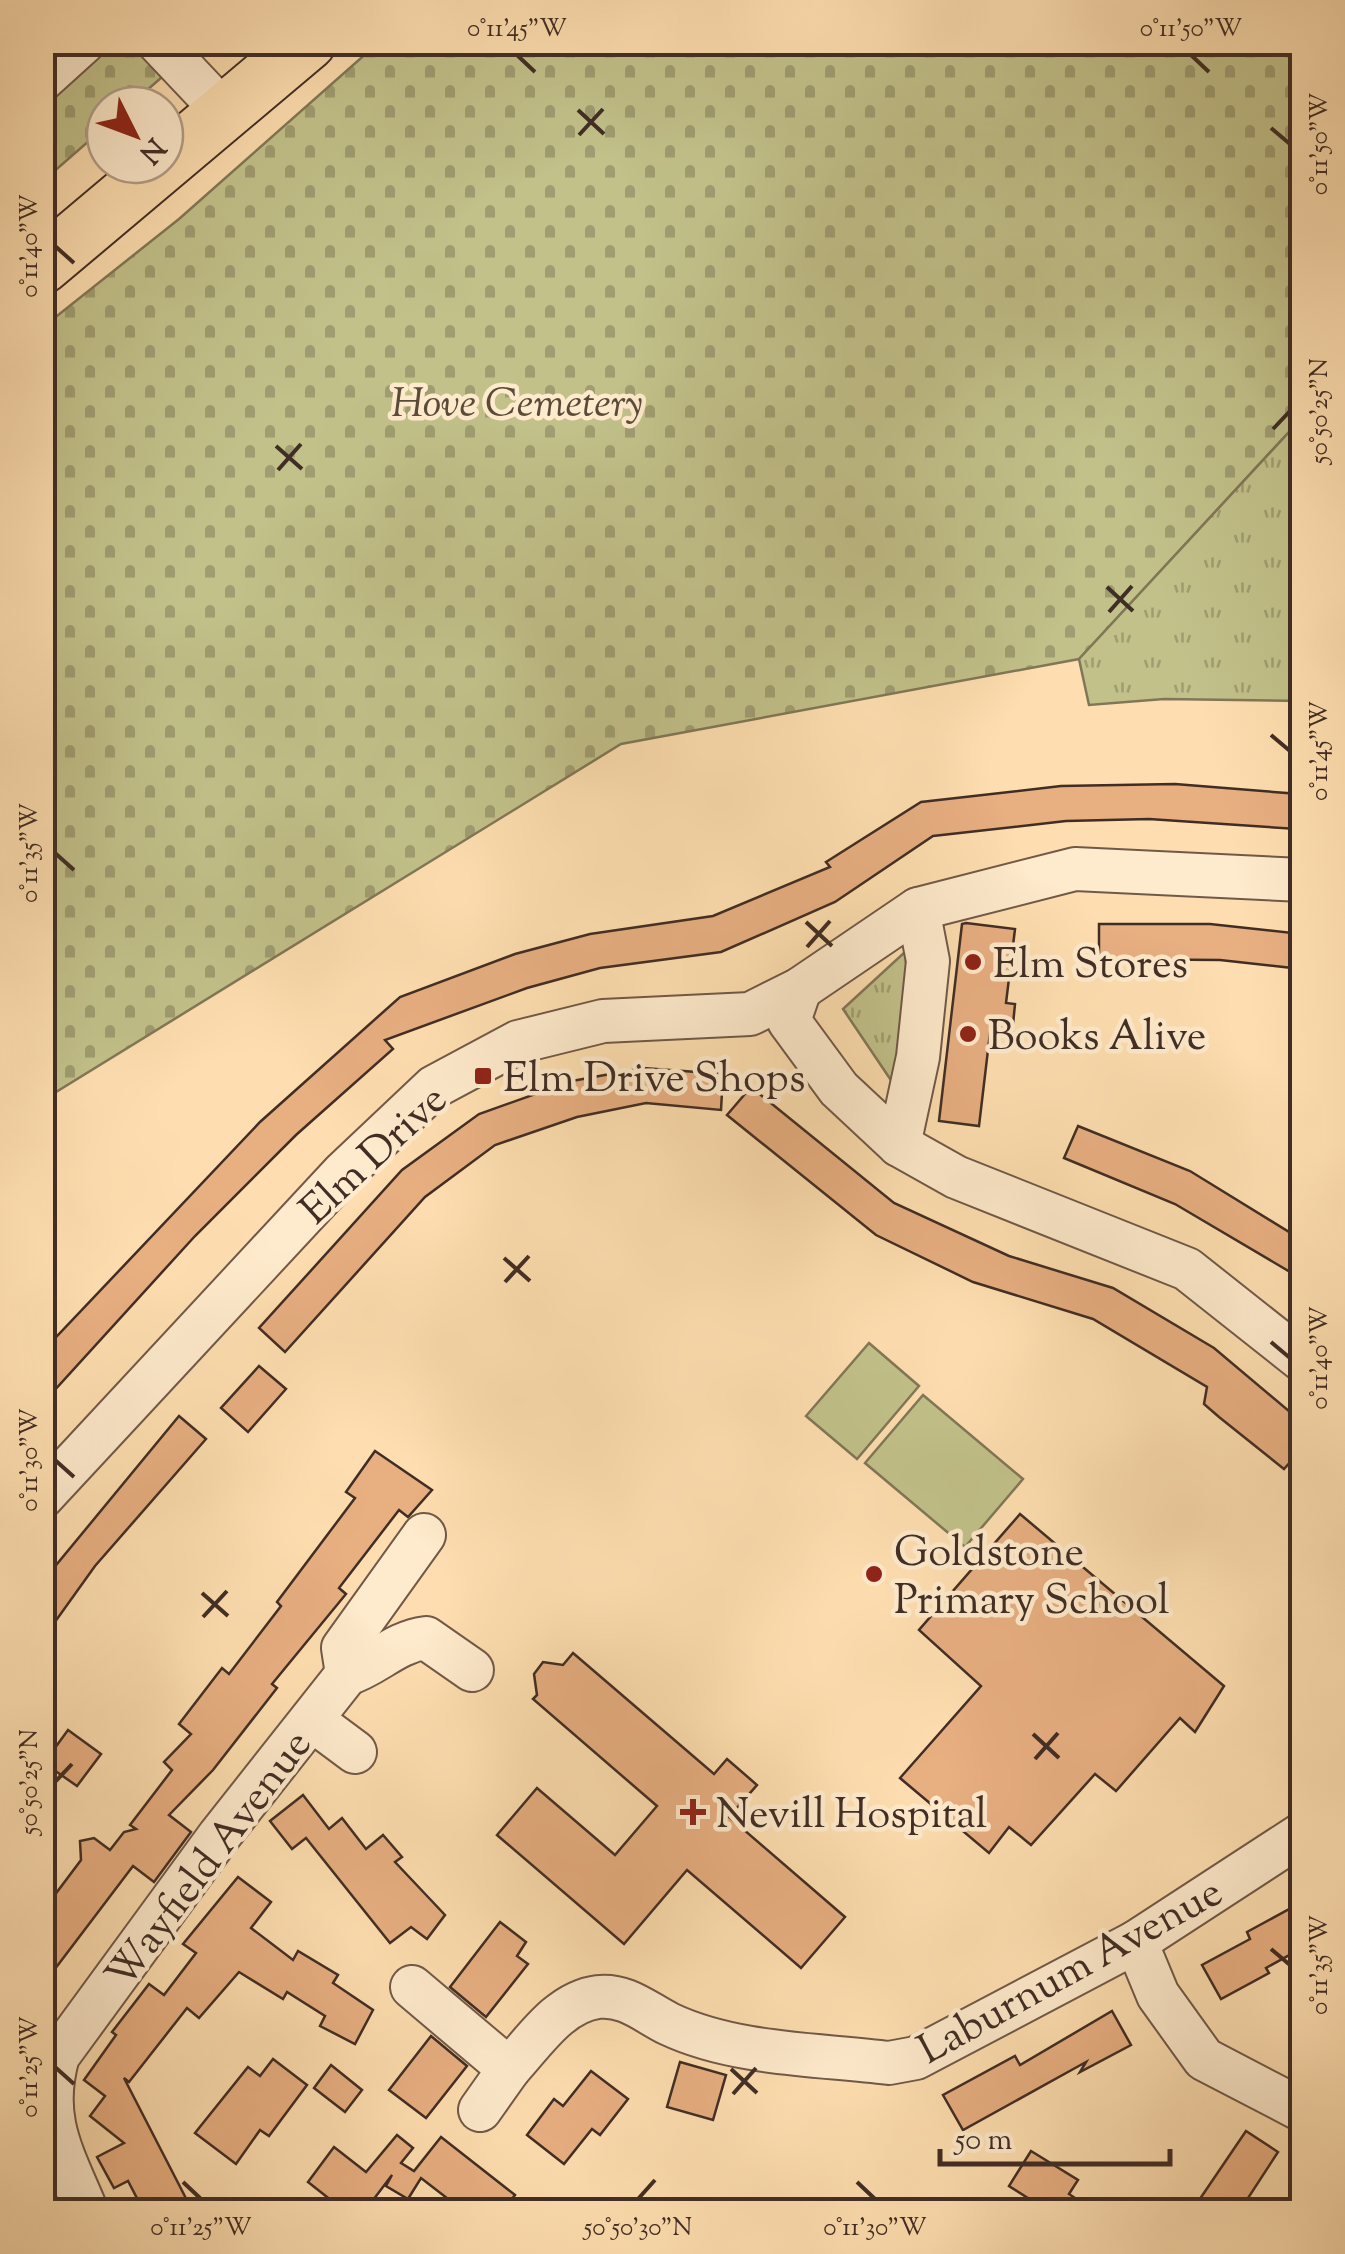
<svg xmlns="http://www.w3.org/2000/svg" width="1345" height="2254" viewBox="0 0 1345 2254" font-family="'Sorts Mill Goudy',serif">
<style>
.green{fill:#c2c18a;stroke:#817758;stroke-width:2.5}
.cemetery{fill:url(#cemetery-stones);stroke:#817758;stroke-width:2.5}
.park{fill:url(#park-tufts);stroke:#817758;stroke-width:2.5}
.building{fill:#e8af81;stroke:#402d25;stroke-width:2.5}
.lines{fill:none;stroke-linecap:round;stroke-linejoin:round}
.minor-casing{stroke:#705948;stroke-width:46}
.major-casing{stroke:#402d25;stroke-width:59}
.minor{stroke:#feeacc;stroke-width:42}
.major{stroke:#fedeb0;stroke-width:55}
.ticks{fill:none;stroke:#402d25;stroke-width:4}
.poi-dot{fill:#8f2418;stroke:#feeacc;stroke-width:4}
.labels{text-anchor:middle;stroke-width:9;stroke-linejoin:round;paint-order:stroke}
.park-label{font-size:42px;font-style:italic;fill:#5a4b39;stroke:#feeacc}
.poi-label{font-size:42px;fill:#402d25;stroke:#feeacc;text-anchor:start}
.street-label{font-size:42px;fill:#402d25;stroke:#feeacc}
.neatline{fill:none;stroke:#402d25;stroke-width:4}
.ticks-label{font-size:25px;text-anchor:middle;fill:#402d25}
</style>
<defs>
<pattern id="cemetery-stones" width="16" height="16" patternUnits="userSpaceOnUse" patternTransform="scale(2.5)"><rect width="16" height="16" fill="#c2c18a"/><path d="M2 7V4a2 2 0 0 1 4 0v3zM10 15v-3a2 2 0 0 1 4 0v3z" fill="#9f9d71"/></pattern>
<pattern id="park-tufts" width="24" height="20" patternUnits="userSpaceOnUse" patternTransform="scale(2.5)"><rect width="24" height="20" fill="#c2c18a"/><path d="M3 7l-1-3M5 7V3M7 7l1-3M15 17l-1-3M17 17v-4M19 17l1-3" fill="none" stroke="#9f9d71"/></pattern>
</defs>
<rect width="100%" height="100%" fill="#fedeb0"/>
<filter id="stains"><feTurbulence type="fractalNoise" baseFrequency=".002" numOctaves="4"/><feColorMatrix values="0 0 0 0 .2 0 0 0 0 .09 0 0 0 0 .02 0 0 0 .5 -.17"/></filter>
<radialGradient id="worn" r=".72"><stop offset=".6" stop-color="#630" stop-opacity="0"/><stop offset="1" stop-color="#630" stop-opacity=".3"/></radialGradient>
<!-- green -->
<g class="green">
<path d="M869,1343L919,1386L857,1459L806,1416Z"/>
<path d="M923,1395L1023,1479L965,1547L865,1463Z"/>
</g>
<!-- cemetery -->
<g class="cemetery">
<path d="M43,43H201L130,105H105V127L43,181Z"/>
<path d="M378,43H1302V418L1079,659L621,744L43,1100V327L179,219Z"/>
</g>
<!-- park -->
<g class="park">
<path d="M1302,418V701L1164,699L1089,705L1079,659Z"/>
<path d="M919,939L905,1101L843,1009Z"/>
</g>
<!-- building -->
<g class="building">
<path d="M1175,784L1299,794L1297,829L1149,819L1066,821L933,836L835,902L721,952L600,968L527,988L385,1040L393,1049L296,1135L195,1236L42,1404V1352L260,1122L400,997L515,954L590,934L713,916L830,867L826,862L921,802L1061,786Z"/>
<path d="M966,923L1015,929L1006,1003L1015,1004L1012,1035L990,1033L979,1126L939,1121L962,924Z"/>
<path d="M1099,924H1210L1302,934V969L1220,960L1099,959Z"/>
<path d="M643,1068L723,1074L721,1110L646,1103L577,1117L495,1145L425,1197L285,1352L259,1328L402,1170L479,1114L572,1081Z"/>
<path d="M751,1087L894,1203L1009,1256L1113,1288L1214,1348L1302,1422V1470L1292,1460L1284,1469L1219,1417L1204,1404L1207,1387L1093,1319L973,1282L876,1235L727,1115Z"/>
<path d="M1078,1126L1190,1171L1302,1240V1279L1175,1204L1064,1158Z"/>
<path d="M259,1366L286,1389L248,1432L221,1408Z"/>
<path d="M179,1416L206,1439L95,1566L42,1640L43,1581Z"/>
<path d="M375,1451L432,1490L408,1517L399,1510L339,1588L346,1594L272,1684L277,1688L213,1770L169,1815L191,1832L154,1882L133,1866L42,1986V1912L81,1860L80,1841L94,1838L110,1850L124,1832L136,1829L130,1825L172,1770L164,1762L191,1734L179,1724L222,1668L229,1674L281,1606L277,1602L355,1498L346,1492Z"/>
<path d="M1020,1514L1224,1686L1195,1732L1180,1718L1116,1791L1095,1774L1031,1845L1009,1827L989,1853L900,1778L981,1686L919,1630Z"/>
<path d="M573,1653L714,1774L727,1759L757,1785L729,1817L845,1917L801,1968L687,1870L624,1944L497,1835L537,1788L615,1855L657,1806L533,1699L537,1695L534,1674L543,1662L563,1665Z"/>
<path d="M68,1730L101,1754L77,1786L44,1763Z"/>
<path d="M303,1795L329,1829L342,1818L366,1849L383,1835L402,1857L395,1862L445,1915L427,1939L411,1927L390,1943L306,1838L292,1849L270,1821Z"/>
<path d="M238,1877L271,1902L251,1928L293,1960L298,1951L338,1975L333,1983L373,2010L355,2044L320,2026L325,2016L287,1992L283,1999L239,1972L199,2018L187,2008L129,2082L124,2078L193,2212H151L145,2202L140,2204L128,2181L114,2188L97,2157L124,2143L90,2116L105,2096L84,2080L116,2035L112,2032L149,1984L164,1995L196,1953L183,1944Z"/>
<path d="M1302,1902V1948L1266,1968L1269,1973L1221,1999L1202,1965L1250,1939L1247,1932Z"/>
<path d="M500,1922L526,1942L517,1956L528,1964L486,2017L450,1987Z"/>
<path d="M1112,2011L1131,2045L1080,2072L1086,2062L963,2130L943,2095L1015,2056L1020,2065Z"/>
<path d="M431,2036L467,2066L426,2118L389,2090Z"/>
<path d="M273,2059L307,2085L269,2136L260,2130L236,2164L195,2133L248,2067L260,2076Z"/>
<path d="M680,2062L726,2075L713,2120L667,2107Z"/>
<path d="M331,2065L362,2090L345,2112L314,2088Z"/>
<path d="M591,2071L628,2099L600,2135L592,2129L564,2164L527,2135L554,2099L563,2106Z"/>
<path d="M1246,2131L1278,2152L1239,2212H1191Z"/>
<path d="M397,2135L413,2148L401,2163L414,2171L441,2137L515,2195L502,2212H465L421,2178L408,2199L386,2186L392,2175L364,2212H346L308,2182L334,2147L366,2172Z"/>
<path d="M1031,2151L1078,2180L1069,2194L1096,2212H1050L1009,2186Z"/>
</g>
<g class="lines">
<defs>
<g id="minor">
<path d="M158,42L227,115"/>
<path d="M42,80L84,42"/>
<path d="M800,989L789,1021L839,1089L899,1145L956,1177L1187,1269L1302,1360"/>
<path d="M899,1145L918,1057L928,961L918,909"/>
<path d="M42,1497L343,1173L434,1087L518,1042L603,1021L750,1014L800,989L918,909L1075,869L1302,880"/>
<path d="M347,1674L343,1648L424,1535"/>
<path d="M347,1674C376,1665 394,1642 426,1638L472,1670"/>
<path d="M312,1720L355,1752"/>
<path d="M1136,1942L1158,1995L1204,2059L1302,2110"/>
<path d="M412,1987L509,2069C534,2042 559,2002 598,1997C626,1994 645,2012 669,2024C735,2055 817,2054 889,2063L916,2058L1136,1942L1302,1834"/>
<path d="M480,2110L509,2069"/>
<path d="M87,2212C63,2154 40,2119 58,2056L219,1836L347,1674"/>
</g>
<path id="major" d="M42,266L308,42"/>
</defs>
<!-- minor casing -->
<use href="#minor" class="minor-casing"/>
<!-- major casing -->
<use href="#major" class="major-casing"/>
<!-- minor -->
<use href="#minor" class="minor"/>
<!-- major -->
<use href="#major" class="major"/>
</g>
<!-- ticks -->
<path class="ticks" d="M517,55L535,72M1191,55L1209,72M578,110L604,134M1271,128L1290,144M579,135L603,109M55,246L74,263M1273,429L1290,411M276,446L302,469M278,470L301,444M1107,587L1133,611M1109,612L1132,586M1271,735L1290,751M55,853L74,870M806,922L832,946M807,947L830,921M504,1258L530,1281M505,1282L529,1256M1271,1342L1290,1358M55,1460L74,1477M202,1593L228,1616M203,1617L227,1591M1033,1734L1059,1758M1035,1759L1058,1733M55,1782L72,1764M1271,1949L1290,1965M55,2067L74,2084M731,2069L757,2093M733,2094L756,2068M183,2182L201,2199M857,2182L875,2199M638,2199L655,2180"/>
<!-- markers -->
<g class="poi-dot">
<circle cx="973" cy="962" r="10"/>
<circle cx="968" cy="1034" r="10"/>
<rect x="473" y="1066" width="20" height="20" rx="5"/>
<circle cx="874" cy="1574" r="10"/>
<path d="M688 1797h10v10h10v10h-10v10h-10v-10h-10v-10h10z"/>
</g>
<g class="labels">
<!-- park labels -->
<g class="park-label">
<text x="517" y="416">Hove Cemetery</text>
</g>
<!-- poi labels -->
<g class="poi-label">
<text x="993" y="977">Elm Stores</text>
<text x="988" y="1049">Books Alive</text>
<text x="503" y="1091">Elm Drive Shops</text>
<text x="894" y="1565">Goldstone<tspan x="894" dy="48">Primary School</tspan></text>
<text x="716" y="1827">Nevill Hospital</text>
</g>
<!-- street labels -->
<g class="street-label">
<text transform="translate(372 1153) rotate(-43)" y="15">Elm Drive</text>
<text transform="translate(207 1858) rotate(-53)" y="15">Wayfield Avenue</text>
<text transform="translate(1069 1969) rotate(-29)" y="15">Laburnum Avenue</text>
</g>
</g>
<!-- margin -->
<rect width="1345" height="2254" fill="none" stroke="#fedeb0" stroke-width="110"/>
<!-- north arrow -->
<g transform="translate(135 135) rotate(132)"><circle r="48" fill="#feeacc" stroke="#b29e89" stroke-width="2.5"/>
<path d="M0-8L18 38L0 25L-18 38Z" fill="#8f2418"/>
<text y="-15" font-size="28" font-weight="bold" text-anchor="middle" fill="#402d25">N</text>
</g>
<!-- scale -->
<path d="M940 2149v15h230v-15" fill="none" stroke="#402d25" stroke-width="5"/>
<text x="955" y="2149" font-size="30" fill="#402d25" stroke="#feeacc" stroke-width="8" paint-order="stroke">50 m</text>
<rect x="55" y="55" width="1235" height="2144" class="neatline"/>
<g class="ticks-label">
<text x="517" y="36">0°11'45"W</text>
<text x="1191" y="36">0°11'50"W</text>
<text transform="translate(1318 144) rotate(-90)" y="9">0°11'50"W</text>
<text transform="translate(28 246) rotate(-90)" y="9">0°11'40"W</text>
<text transform="translate(1318 411) rotate(-90)" y="9">50°50'25"N</text>
<text transform="translate(1318 751) rotate(-90)" y="9">0°11'45"W</text>
<text transform="translate(28 853) rotate(-90)" y="9">0°11'35"W</text>
<text transform="translate(1318 1358) rotate(-90)" y="9">0°11'40"W</text>
<text transform="translate(28 1460) rotate(-90)" y="9">0°11'30"W</text>
<text transform="translate(28 1782) rotate(-90)" y="9">50°50'25"N</text>
<text transform="translate(1318 1965) rotate(-90)" y="9">0°11'35"W</text>
<text transform="translate(28 2067) rotate(-90)" y="9">0°11'25"W</text>
<text x="201" y="2235">0°11'25"W</text>
<text x="638" y="2235">50°50'30"N</text>
<text x="875" y="2235">0°11'30"W</text>
</g>
<rect width="100%" height="100%" filter="url(#stains)"/>
<rect width="100%" height="100%" fill="url(#worn)"/>
</svg>
